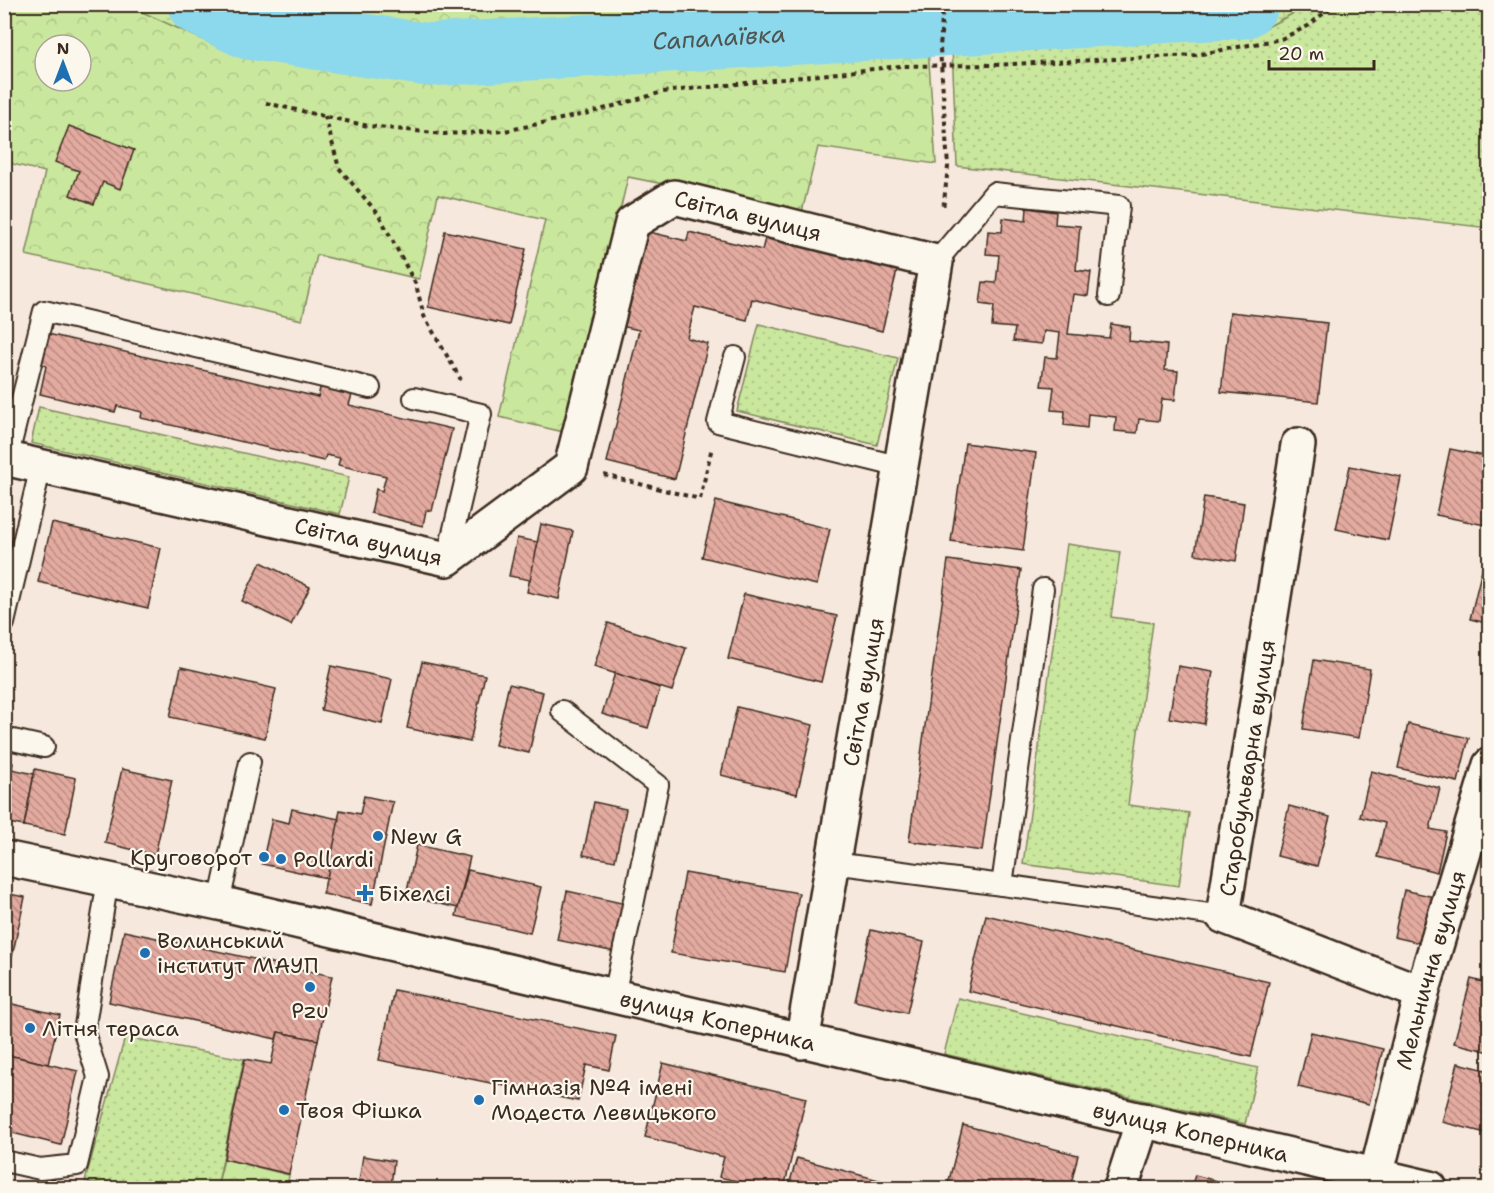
<svg xmlns="http://www.w3.org/2000/svg" width="1494" height="1193" viewBox="0 0 1494 1193" font-family="'Shantell Sans',sans-serif">
<style>
.grass{fill:url(#grass-dots);stroke:#82885e;stroke-width:1.5}
.forest{fill:url(#forest-crowns);stroke:#82885e;stroke-width:1.5;fill-rule:evenodd}
.wetland{fill:url(#wetland-marsh);stroke:#82885e;stroke-width:1.5}
.lines{fill:none;stroke-linecap:round;stroke-linejoin:round}
.river{stroke:#8cd8ec;stroke-width:63}
.building{fill:url(#building-back-hatch);stroke:#3b2a1e;stroke-width:1.5}
.lane-casing{stroke:#3b2a1e;stroke-width:24}
.street-casing{stroke:#3b2a1e;stroke-width:38}
.secondary-casing{stroke:#3b2a1e;stroke-width:38}
.path{stroke:#3b2a1e;stroke-width:4;stroke-dasharray:4.5 4.5;stroke-linecap:butt}
.lane{stroke:#fbf7ec;stroke-width:20}
.street{stroke:#fbf7ec;stroke-width:33}
.secondary{stroke:#fbf7ec;stroke-width:33}
.poi-dot{fill:#1f6fb2;stroke:#fbf7ec;stroke-width:2}
.labels{text-anchor:middle;stroke-width:4.5;stroke-linejoin:round;paint-order:stroke}
.street-label{font-size:22px;fill:#3b2a1e;stroke:#fbf7ec}
.poi-label{font-size:22px;fill:#3b2a1e;stroke:#fbf7ec;text-anchor:start}
.water-label{font-size:24px;font-style:italic;fill:#4f5652;stroke:#fbf7ec}
</style>
<defs>
<pattern id="grass-dots" width="8" height="8" patternUnits="userSpaceOnUse" patternTransform="scale(1.5)"><rect width="8" height="8" fill="#cae79e"/><path d="M2 2h.1M6 6h.1" fill="none" stroke="#aec688" stroke-width="1.8" stroke-linecap="round"/></pattern>
<pattern id="forest-crowns" width="20" height="18" patternUnits="userSpaceOnUse" patternTransform="scale(1.5)"><rect width="20" height="18" fill="#cae79e"/><path d="M2 6a3 3 0 1 1 6 0M12 15a3 3 0 1 1 6 0" fill="none" stroke="#aec688"/></pattern>
<pattern id="wetland-marsh" width="20" height="14" patternUnits="userSpaceOnUse" patternTransform="scale(1.5)"><rect width="20" height="14" fill="#cae79e"/><path d="M1 5h8M5 5V1M11 12h8M15 12V8" fill="none" stroke="#aec688"/></pattern>
<pattern id="building-back-hatch" width="6" height="6" patternUnits="userSpaceOnUse" patternTransform="scale(1.5)"><rect width="6" height="6" fill="#e3aaa0"/><path d="M-1 5l2 2M0 0l6 6M5-1l2 2" fill="none" stroke="#b98b82"/></pattern>
</defs>
<rect width="100%" height="100%" fill="#f6e8dd"/>
<filter id="ink" filterUnits="userSpaceOnUse"><feTurbulence type="fractalNoise" baseFrequency=".0167" numOctaves="2"/><feDisplacementMap in="SourceGraphic" scale="12" xChannelSelector="R" yChannelSelector="G"/><feConvolveMatrix kernelMatrix="1 2 1 2 8 2 1 2 1" color-interpolation-filters="sRGB"/></filter>
<g filter="url(#ink)">
<!-- grass -->
<g class="grass">
<path d="M1309,5H1489V228L957,166L952,47L1252,35Z"/>
<path d="M759,324L898,358L877,445L737,411Z"/>
<path d="M39,407L349,477L340,514L31,443Z"/>
<path d="M1067,544L1120,552L1111,617L1153,623L1128,805L1189,813L1179,886L1023,864Z"/>
<path d="M958,998L1258,1068L1245,1124L944,1054Z"/>
<path d="M125,1037L244,1059L217,1188H117L85,1181Z"/>
</g>
<!-- forest -->
<g class="forest">
<path d="M127,4L236,55L427,85L928,48L936,164L818,147L802,212L628,177L568,433L499,417L545,220L438,195L419,279L317,255L302,320L26,255L45,172L5,162V5ZM45,45H81V81H45Z"/>
<path d="M268,5H706L430,31Z"/>
<path d="M224,1159L289,1175L287,1188H217Z"/>
</g>
<!-- wetland -->
<path class="wetland" d="M706,4H1309V5L1252,35L928,48L427,85L236,55L127,5H268L430,31Z"/>
<g class="lines">
<!-- river -->
<path class="river" id="s1" d="M199,4L249,28L429,55L1243,7L1247,4"/>
</g>
<!-- building -->
<g class="building">
<path d="M69,126L134,150L120,189L103,182L94,204L70,195L79,171L55,162Z"/>
<path d="M1027,208L1056,212L1055,224L1080,226L1076,270L1091,272L1088,296L1073,294L1068,334L1109,338L1111,324L1130,327L1129,341L1167,345L1165,370L1178,371L1175,400L1162,399L1159,421L1139,419L1137,433L1115,431L1116,417L1088,414L1087,428L1064,425L1065,411L1051,410L1054,387L1041,386L1045,357L1057,358L1060,333L1044,331L1042,344L1013,341L1015,328L992,326L994,306L980,304L983,282L996,283L999,255L986,254L988,231L1002,232L1003,218L1026,221Z"/>
<path d="M445,231L526,249L509,325L428,307Z"/>
<path d="M645,231L687,241L689,232L762,250L766,235L898,267L882,331L752,299L747,320L695,307L687,338L708,344L675,479L607,462L639,330L621,326Z"/>
<path d="M1230,312L1327,323L1318,402L1221,392Z"/>
<path d="M48,334L318,397L321,384L353,391L349,405L452,429L432,511L426,510L423,526L371,513L376,489L382,491L386,476L338,465L340,458L326,455L324,461L141,418L142,412L117,406L115,412L40,394L46,366L41,364Z"/>
<path d="M965,443L1036,453L1023,551L951,541Z"/>
<path d="M1450,449L1490,457V526L1436,515Z"/>
<path d="M1350,466L1401,477L1388,540L1336,529Z"/>
<path d="M1204,497L1244,503L1236,561L1195,554Z"/>
<path d="M716,501L830,529L817,585L702,557Z"/>
<path d="M52,523L161,548L148,608L38,582Z"/>
<path d="M541,524L573,531L559,599L527,592Z"/>
<path d="M517,538L538,542L530,580L509,576Z"/>
<path d="M948,560L1021,570L982,851L909,841Z"/>
<path d="M261,562L310,587L291,625L242,601Z"/>
<path d="M1483,565L1490,566V624L1470,619Z"/>
<path d="M744,594L837,616L821,682L728,659Z"/>
<path d="M608,623L686,648L672,691L594,667Z"/>
<path d="M1314,660L1370,669L1359,738L1303,729Z"/>
<path d="M422,662L485,675L470,742L407,728Z"/>
<path d="M331,666L392,679L382,724L321,710Z"/>
<path d="M1178,666L1213,672L1204,724L1169,718Z"/>
<path d="M181,667L276,689L265,738L170,717Z"/>
<path d="M615,673L660,688L648,728L602,714Z"/>
<path d="M509,684L543,692L529,753L495,745Z"/>
<path d="M737,707L813,725L797,794L721,775Z"/>
<path d="M1408,724L1469,738L1458,782L1398,768Z"/>
<path d="M4,761L13,763L12,769L34,774L24,826L4,822Z"/>
<path d="M35,769L76,778L65,834L24,826Z"/>
<path d="M122,769L172,780L155,855L105,843Z"/>
<path d="M1371,771L1440,788L1430,829L1446,832L1437,872L1377,857L1385,823L1360,817Z"/>
<path d="M364,796L393,802L372,904L323,894L340,810L360,814Z"/>
<path d="M594,802L626,809L615,861L583,855Z"/>
<path d="M1289,806L1330,817L1317,866L1277,856Z"/>
<path d="M292,809L339,819L327,878L262,864L272,819L289,823Z"/>
<path d="M417,845L470,857L458,908L406,896Z"/>
<path d="M468,870L541,887L530,933L456,916Z"/>
<path d="M685,873L799,893L785,972L671,953Z"/>
<path d="M1404,890L1439,898L1429,945L1394,937Z"/>
<path d="M567,891L626,904L616,952L557,940Z"/>
<path d="M4,893L25,897L12,957L4,956Z"/>
<path d="M986,915L1269,982L1251,1057L968,991Z"/>
<path d="M871,930L924,942L907,1013L855,1001Z"/>
<path d="M124,931L332,976L318,1040L278,1032L276,1039L109,1002Z"/>
<path d="M1471,979L1490,984V1052L1454,1043Z"/>
<path d="M394,990L616,1036L609,1070L586,1065L578,1101L379,1060Z"/>
<path d="M4,1002L60,1015L48,1064L4,1054Z"/>
<path d="M278,1032L318,1040L289,1174L224,1159L245,1059L271,1064Z"/>
<path d="M1311,1032L1383,1049L1369,1104L1298,1087Z"/>
<path d="M4,1054L78,1071L61,1145L4,1131Z"/>
<path d="M663,1063L806,1098L784,1188H767L719,1177L724,1157L645,1137Z"/>
<path d="M1458,1063L1490,1071V1134L1442,1122Z"/>
<path d="M963,1125L1078,1155L1070,1188H947Z"/>
<path d="M363,1156L394,1161L391,1185L359,1181Z"/>
<path d="M797,1158L908,1188H788Z"/>
<path d="M1195,1175L1241,1188H1191Z"/>
<path d="M289,1181L340,1188H288Z"/>
</g>
<g class="lines">
<defs>
<g id="lane">
<path d="M936,262L994,193L1119,206L1109,296"/>
<path d="M735,357L718,422L901,467"/>
<path d="M414,398L481,414L447,559"/>
<path d="M7,459L44,311L370,388"/>
<path d="M4,623L41,466"/>
<path d="M562,711L658,785L614,996"/>
<path d="M4,738L44,747"/>
<path d="M833,863L1002,885L1043,589"/>
<path d="M1002,885L1223,916"/>
<path d="M219,903L250,762"/>
<path d="M4,1161L40,1169L77,1165L98,1077L84,1032L108,879"/>
</g>
<g id="street">
<path d="M1298,445L1223,916L1422,993"/>
<path id="s2" d="M4,458L447,559L571,467L632,223L674,197L936,262L802,1042"/>
<path id="s3" d="M1376,1176L1422,993L1490,765"/>
<path d="M1121,1188L1143,1120"/>
</g>
<g id="secondary">
<path id="s4" d="M4,858L219,903L1430,1188"/>
</g>
</defs>
<!-- lane casing -->
<use href="#lane" class="lane-casing"/>
<!-- street casing -->
<use href="#street" class="street-casing"/>
<!-- secondary casing -->
<use href="#secondary" class="secondary-casing"/>
<!-- path -->
<g class="path">
<path d="M943,4L940,48L948,167L943,210"/>
<path d="M266,103L368,126L444,134L505,131L589,113L663,92L792,78L900,66L993,65L1196,55L1281,39L1308,26L1335,4"/>
<path d="M325,116L339,168L379,215L416,285L424,316L461,380"/>
<path d="M604,475L700,499L712,447"/>
</g>
<!-- lane -->
<use href="#lane" class="lane"/>
<!-- street -->
<use href="#street" class="street"/>
<!-- secondary -->
<use href="#secondary" class="secondary"/>
</g>
</g>
<!-- markers -->
<g class="poi-dot">
<circle cx="378" cy="836" r="6"/>
<circle cx="264" cy="857" r="6"/>
<circle cx="281" cy="859" r="6"/>
<path d="M362 884h6v6h6v6h-6v6h-6v-6h-6v-6h6z"/>
<circle cx="145" cy="953" r="6"/>
<circle cx="310" cy="987" r="6"/>
<circle cx="30" cy="1028" r="6"/>
<circle cx="479" cy="1100" r="6"/>
<circle cx="284" cy="1110" r="6"/>
</g>
<g class="labels">
<!-- street labels -->
<g class="street-label">
<text dy="8" stroke="none"><textPath href="#s2" startOffset="986">Світла вулиця</textPath></text>
<text dy="8" stroke="none"><textPath href="#s2" startOffset="374">Світла вулиця</textPath></text>
<text transform="translate(863 692) rotate(-80)" y="8">Світла вулиця</text>
<text transform="translate(1247 768) rotate(-81)" y="8">Старобульварна вулиця</text>
<text dy="8" stroke="none"><textPath href="#s3" startOffset="213">Мельнична вулиця</textPath></text>
<text dy="8" stroke="none"><textPath href="#s4" startOffset="732">вулиця Коперника</textPath></text>
<text dy="8" stroke="none"><textPath href="#s4" startOffset="1218">вулиця Коперника</textPath></text>
</g>
<!-- poi labels -->
<g class="poi-label">
<text x="390" y="844">New G</text>
<text x="252" y="865" text-anchor="end">Круговорот</text>
<text x="293" y="867">Pollardi</text>
<text x="378" y="901">Біхелсі</text>
<text x="157" y="948">Волинський<tspan x="157" dy="25">інститут МАУП</tspan></text>
<text x="310" y="1018" text-anchor="middle">Pzu</text>
<text x="42" y="1036">Літня тераса</text>
<text x="491" y="1095">Гімназія №4 імені<tspan x="491" dy="25">Модеста Левицького</tspan></text>
<text x="296" y="1118">Твоя Фішка</text>
</g>
<!-- water labels -->
<g class="water-label">
<text dy="8" stroke="none"><textPath href="#s1" startOffset="528">Сапалаївка</textPath></text>
</g>
</g>
<!-- margin -->
<rect width="1494" height="1193" fill="none" stroke="#fbf7ec" stroke-width="24"/>
<rect x="12" y="12" width="1470" height="1169" fill="none" stroke="#3b2a1e" stroke-width="2" filter="url(#ink)"/>
<!-- north arrow -->
<g transform="translate(63 63)"><circle r="28" fill="#fbf7ec" stroke="#aea59a" stroke-width="1.5"/>
<path d="M0-4.5L10 22L0 15L-10 22Z" fill="#1f6fb2"/>
<text y="-9" font-size="16" font-weight="bold" text-anchor="middle" fill="#3b2a1e">N</text>
</g>
<!-- scale -->
<path d="M1269 60v9h105v-9" fill="none" stroke="#3b2a1e" stroke-width="3"/>
<text x="1278" y="60" font-size="18" fill="#3b2a1e" stroke="#fbf7ec" stroke-width="4.5" paint-order="stroke">20 m</text>
</svg>
